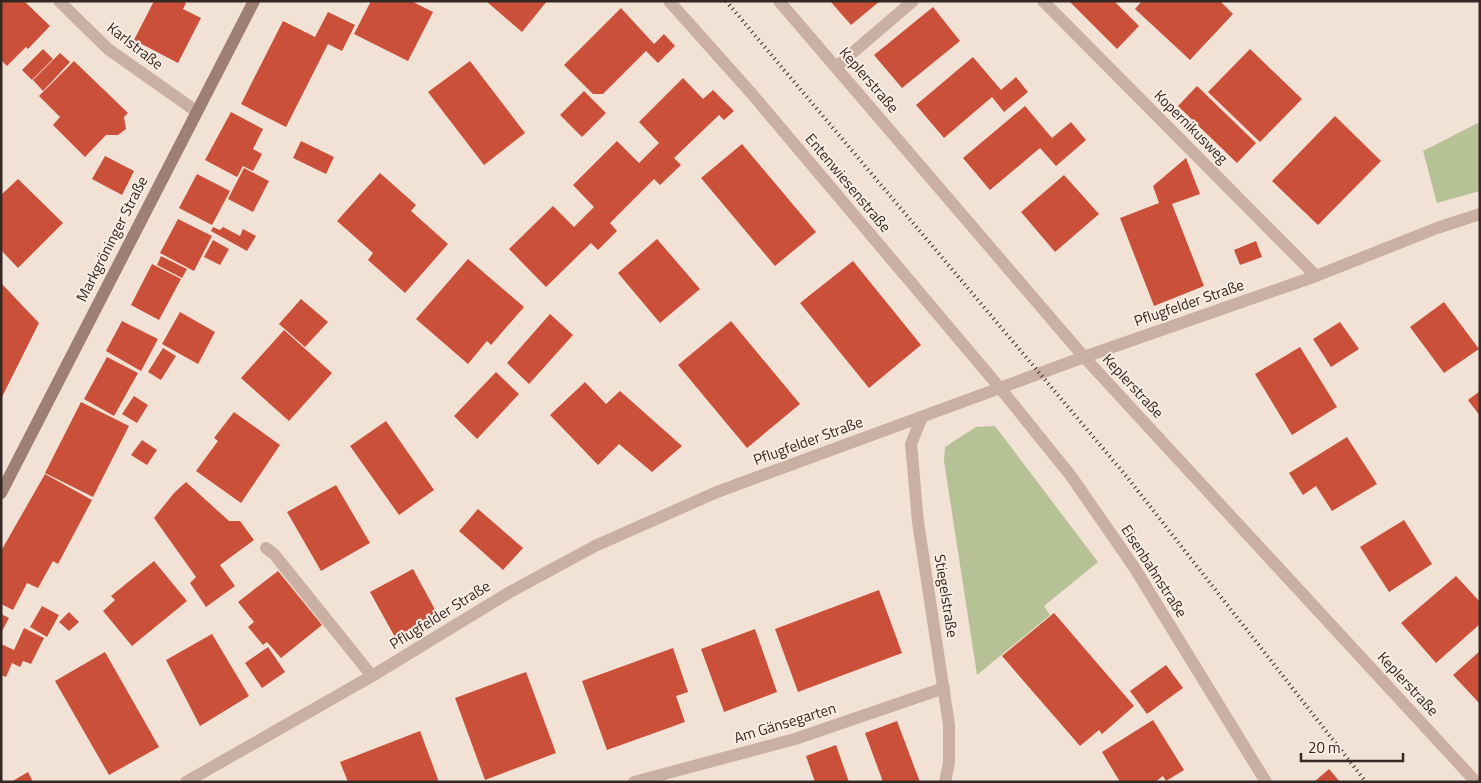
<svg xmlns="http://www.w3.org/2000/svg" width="1481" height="783" viewBox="0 0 1481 783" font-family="'Titillium Web',sans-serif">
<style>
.green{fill:#b7c196}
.building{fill:#cb503a}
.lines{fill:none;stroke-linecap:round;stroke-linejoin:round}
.lane{stroke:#cab0a2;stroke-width:12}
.street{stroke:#cab0a2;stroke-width:12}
.secondary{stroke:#9d7f73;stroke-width:12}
.rail{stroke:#342825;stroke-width:4;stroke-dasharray:1 4;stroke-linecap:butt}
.labels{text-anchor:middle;stroke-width:4;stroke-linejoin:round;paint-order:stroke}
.street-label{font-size:15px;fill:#342825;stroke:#f9ede2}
</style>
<rect width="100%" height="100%" fill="#f2e2d6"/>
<!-- green -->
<g class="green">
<path d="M1480,122V191L1437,203L1423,151Z"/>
<path d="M995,426L1098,562L1044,606L1050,615L977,675L944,461L945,447L976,427Z"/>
</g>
<!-- building -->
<g class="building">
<path d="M1,1H24L50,26L28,49L26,47L7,66L1,60Z"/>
<path d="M154,1H182L186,3L183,9L201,18L178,63L134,40Z"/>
<path d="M371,1H411L433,12L408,61L354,34Z"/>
<path d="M486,1H547L522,32Z"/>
<path d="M830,1H880L851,25Z"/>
<path d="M1069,1H1114L1139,26L1117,49Z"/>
<path d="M1142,1H1220L1233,14L1190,60L1135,9Z"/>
<path d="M933,7L960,41L902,88L874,55Z"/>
<path d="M621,8L654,44L664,34L675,46L658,63L646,51L603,94H593L564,65Z"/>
<path d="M328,12L355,25L342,51L328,44L286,127L241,104L283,21L315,37Z"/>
<path d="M43,49L53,59L32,80L22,70Z"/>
<path d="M1250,49L1302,99L1260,142L1208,92Z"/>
<path d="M60,53L70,62L43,91L33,80Z"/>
<path d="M973,57L1001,90L1016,77L1028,92L1004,112L992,97L944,138L916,105Z"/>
<path d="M74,61L128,113L124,117L126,129L118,135H106L85,157L53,125L60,117L39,96Z"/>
<path d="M470,61L525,133L484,165L428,92Z"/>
<path d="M683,78L703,99L713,90L734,111L724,120L719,115L674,158L681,165L660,185L654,179L610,223L617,231L598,250L591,243L546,287L509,249L553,206L574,227L594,207L573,185L617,141L639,163L659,143L639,122Z"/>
<path d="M1197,86L1256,143L1237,163L1178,106Z"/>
<path d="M584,91L606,113L582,137L560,115Z"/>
<path d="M1025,106L1052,138L1071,122L1086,140L1056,166L1040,148L990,190L963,158Z"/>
<path d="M231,112L263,129L253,149L262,154L253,171L243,166L237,177L205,160Z"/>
<path d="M1335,116L1381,161L1318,225L1272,181Z"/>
<path d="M301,141L334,157L326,174L293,158Z"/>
<path d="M742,144L816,232L775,266L701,178Z"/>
<path d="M105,156L134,171L122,195L92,179Z"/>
<path d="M1186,158L1200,194L1172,204L1204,286L1154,306L1120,218L1159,203L1153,186Z"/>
<path d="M244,168L269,181L253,212L228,199Z"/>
<path d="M380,173L416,205L411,211L448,244L405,293L368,260L373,253L337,221Z"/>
<path d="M197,174L230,191L212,225L179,208Z"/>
<path d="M1064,175L1099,214L1055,252L1021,212Z"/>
<path d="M18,179L63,223L18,268L1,250V195Z"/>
<path d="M178,219L212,236L194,271L160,253Z"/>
<path d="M213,227L220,230L223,227L240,236L243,229L256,236L247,251L211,231Z"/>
<path d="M657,239L700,289L660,323L618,273Z"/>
<path d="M213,240L229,249L220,265L204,257Z"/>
<path d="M1256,241L1262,257L1240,265L1234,250Z"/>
<path d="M161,256L187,269L182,278L157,265Z"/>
<path d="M468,259L524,307L491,345L487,341L468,364L416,319Z"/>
<path d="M853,261L921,345L869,388L800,303Z"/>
<path d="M152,264L181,279L159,320L131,305Z"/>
<path d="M1,283L39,323L1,399Z"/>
<path d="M301,299L328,322L305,347L279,324Z"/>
<path d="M1444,302L1479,349L1444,373L1410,327Z"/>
<path d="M180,312L215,332L198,364L162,344Z"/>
<path d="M550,314L573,335L529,384L507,363Z"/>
<path d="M122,321L158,339L141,371L106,351Z"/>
<path d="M731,321L800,404L747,448L678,365Z"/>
<path d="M1340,322L1359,349L1331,367L1313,339Z"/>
<path d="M284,330L332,373L289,421L241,378Z"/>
<path d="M1300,347L1337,407L1292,435L1255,374Z"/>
<path d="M163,348L176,356L161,380L148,372Z"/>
<path d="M107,357L138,373L114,416L84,399Z"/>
<path d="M496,372L519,394L477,439L454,416Z"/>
<path d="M585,382L606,404L620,391L682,446L652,472L619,444L598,465L550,415Z"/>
<path d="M1480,391V416L1468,400Z"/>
<path d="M134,396L148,405L137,423L122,414Z"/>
<path d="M81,402L129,426L93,497L45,473Z"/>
<path d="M234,412L280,445L241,503L196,471L218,441L214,438Z"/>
<path d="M386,421L434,490L399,515L350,446Z"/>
<path d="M1347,437L1377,484L1332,511L1316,486L1303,495L1289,473Z"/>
<path d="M142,440L157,450L147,465L131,455Z"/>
<path d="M45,474L92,500L58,564L53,561L38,588L27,583L13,610L1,604V551Z"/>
<path d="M186,482L229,521H240L254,540L220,565L235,586L206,607L190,583L196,577L154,518L174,493Z"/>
<path d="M336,485L370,543L321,571L287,512Z"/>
<path d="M478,509L523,548L503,570L459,531Z"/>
<path d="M1404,520L1432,564L1389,592L1360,547Z"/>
<path d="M154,561L187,601L132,646L103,611L115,600L111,596Z"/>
<path d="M413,569L439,617L396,639L370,592Z"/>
<path d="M278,571L322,625L281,658L267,642L263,645L248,627L254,622L238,602Z"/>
<path d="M1456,576L1480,602V624L1436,663L1401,623Z"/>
<path d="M879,590L902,653L798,692L775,629Z"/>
<path d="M42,606L59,615L47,637L30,627Z"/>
<path d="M69,612L79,622L69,631L59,622Z"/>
<path d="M1054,613L1134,706L1102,734L1099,730L1080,746L1002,656Z"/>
<path d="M1,614L9,618L1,633Z"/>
<path d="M24,628L44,638L31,664L23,661L20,667L12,663L6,677L1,675V644L14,650Z"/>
<path d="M755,629L777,692L724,712L701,649Z"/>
<path d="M212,634L249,696L200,726L166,660Z"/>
<path d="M268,647L285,672L262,688L245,663Z"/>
<path d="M673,648L688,692L676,696L685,722L607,750L582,681Z"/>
<path d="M1480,651V704L1453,675Z"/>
<path d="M105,652L159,747L109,775L55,681Z"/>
<path d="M1166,665L1183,688L1147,714L1130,691Z"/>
<path d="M526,672L556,753L485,780L455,698Z"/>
<path d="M1153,720L1184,770L1166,781L1163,776L1155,782H1120L1102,752Z"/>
<path d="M897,721L920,782H883L865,733Z"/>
<path d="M420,731L439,782H348L340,762Z"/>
<path d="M836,745L849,782H815L806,756Z"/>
<path d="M1329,769L1340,782H1314Z"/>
<path d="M28,772L33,782H11Z"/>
</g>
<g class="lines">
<!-- lane -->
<g class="lane">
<path d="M1043,1L1316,276"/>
<path d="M836,67L913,1"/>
<path d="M266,548L274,554L372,676"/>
</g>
<!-- street -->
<g class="street">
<path d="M59,1L108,49L196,111"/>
<path d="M669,1L752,94L1000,388L1071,476L1134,567L1266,782"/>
<path d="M779,1L1084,357L1476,782"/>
<path d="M922,417L911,444L918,522L949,725V763L945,782"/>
<path d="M186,782L372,676L510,592L595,546L717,492L1084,357L1316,276L1437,228L1480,214"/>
<path d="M634,782L795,739L944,688"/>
</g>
<!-- secondary -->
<path class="secondary" d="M1,493L254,1"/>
<!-- rail -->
<path class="rail" d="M726,1L1127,477L1366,782"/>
</g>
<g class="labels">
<!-- street labels -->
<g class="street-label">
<text transform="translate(135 46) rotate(38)" y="5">Karlstraße</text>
<text transform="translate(869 80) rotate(49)" y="5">Keplerstraße</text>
<text transform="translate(1191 127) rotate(45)" y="5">Kopernikusweg</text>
<text transform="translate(848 183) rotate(50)" y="5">Entenwiesenstraße</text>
<text transform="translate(112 239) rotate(-63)" y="5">Markgröninger Straße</text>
<text transform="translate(1189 303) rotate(-19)" y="5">Pflugfelder Straße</text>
<text transform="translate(1133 386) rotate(47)" y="5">Keplerstraße</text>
<text transform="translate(808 441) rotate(-20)" y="5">Pflugfelder Straße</text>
<text transform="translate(1154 571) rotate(57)" y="5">Eisenbahnstraße</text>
<text transform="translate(946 596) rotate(81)" y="5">Stiegelstraße</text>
<text transform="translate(440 615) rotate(-32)" y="5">Pflugfelder Straße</text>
<text transform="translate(1408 684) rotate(47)" y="5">Keplerstraße</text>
<text transform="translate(785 723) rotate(-17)" y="5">Am Gänsegarten</text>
</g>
</g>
<!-- border -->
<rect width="1481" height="783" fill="none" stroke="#342825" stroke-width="5"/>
<!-- scale -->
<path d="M1301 753v8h102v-8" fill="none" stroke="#342825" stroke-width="2.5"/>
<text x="1308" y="753" font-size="15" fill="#342825" stroke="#f9ede2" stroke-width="4" paint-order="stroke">20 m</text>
</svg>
